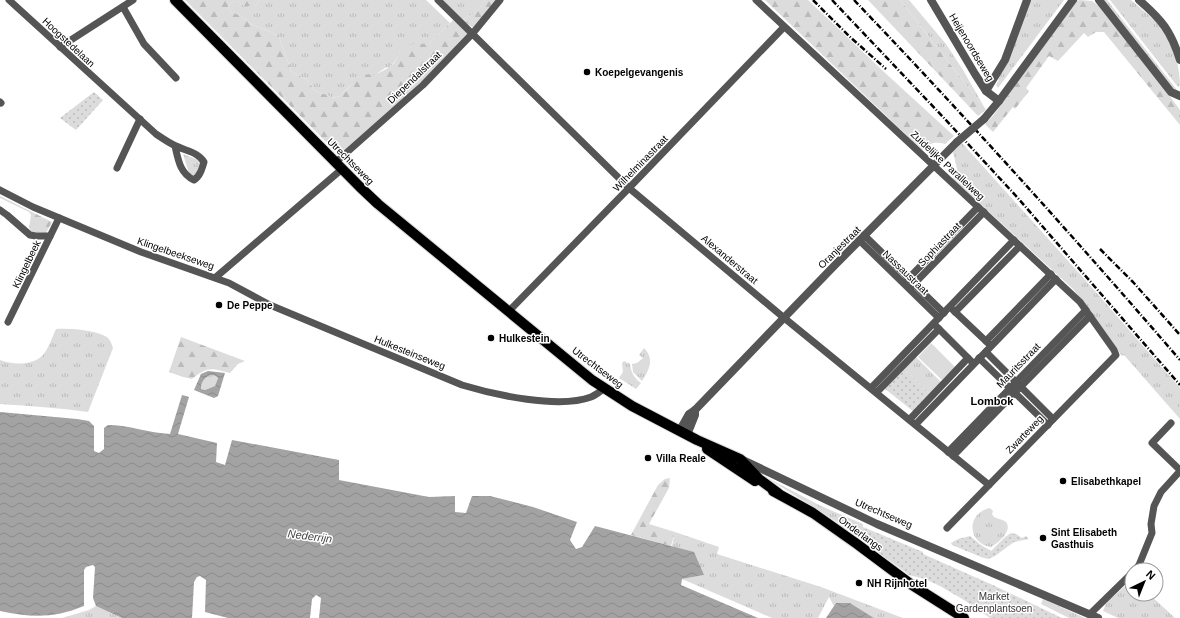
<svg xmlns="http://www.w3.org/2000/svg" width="1180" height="618" viewBox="0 0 1180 618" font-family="Helvetica,sans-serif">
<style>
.grass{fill:url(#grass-tufts)}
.forest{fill:url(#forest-firs)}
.park{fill:url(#park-dots)}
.pitch{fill:#dcdcdc}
.water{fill:url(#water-waves);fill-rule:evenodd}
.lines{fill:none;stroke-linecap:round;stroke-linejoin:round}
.primary-casing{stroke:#dbdbdb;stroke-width:12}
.minor{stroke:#555;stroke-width:7}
.tertiary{stroke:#555;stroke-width:8}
.primary{stroke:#000;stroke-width:10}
.rail{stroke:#000;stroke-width:2.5;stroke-dasharray:6 2 1 2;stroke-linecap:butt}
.tertiary-bridge{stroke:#555;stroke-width:8}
.poi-dot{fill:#000;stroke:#fff;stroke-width:1.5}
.labels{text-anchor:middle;stroke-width:3;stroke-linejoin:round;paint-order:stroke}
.street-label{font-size:10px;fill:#000;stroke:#fff}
.poi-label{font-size:10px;font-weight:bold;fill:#000;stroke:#fff;text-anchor:start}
.park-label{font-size:10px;fill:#333;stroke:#fff}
.neighbourhood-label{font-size:11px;font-weight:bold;fill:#000;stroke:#fff}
.water-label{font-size:11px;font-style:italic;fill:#444;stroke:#fff}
</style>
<defs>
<pattern id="grass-tufts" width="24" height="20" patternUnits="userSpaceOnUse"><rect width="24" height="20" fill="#dcdcdc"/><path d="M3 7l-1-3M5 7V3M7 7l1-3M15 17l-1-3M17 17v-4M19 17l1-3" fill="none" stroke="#bbb"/></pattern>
<pattern id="forest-firs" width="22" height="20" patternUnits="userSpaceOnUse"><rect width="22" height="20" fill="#dcdcdc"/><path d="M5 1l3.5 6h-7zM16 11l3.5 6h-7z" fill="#bbb"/></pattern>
<pattern id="park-dots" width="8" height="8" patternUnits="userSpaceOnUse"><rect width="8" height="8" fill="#dcdcdc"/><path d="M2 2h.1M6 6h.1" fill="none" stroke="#bbb" stroke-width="1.8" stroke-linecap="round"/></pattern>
<pattern id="water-waves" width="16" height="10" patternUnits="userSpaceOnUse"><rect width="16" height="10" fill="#a3a3a3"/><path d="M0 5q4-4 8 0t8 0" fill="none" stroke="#8b8b8b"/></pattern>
</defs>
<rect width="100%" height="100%" fill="#fff"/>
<!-- grass -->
<g class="grass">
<path d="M260,0H426L450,23L429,44H418L410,45L400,52L396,60L390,67L385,68L375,75L362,76L350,86L340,96L332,98C327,94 323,94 317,92C312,90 312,85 309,82C304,77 298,75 292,73L279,37L273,33L251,24L241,16L230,11L228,8L230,4L233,1H237L244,6H255Z"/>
<path d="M443,0H486L476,12L463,20Z"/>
<path d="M900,0H909L946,44L963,70L986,110Z"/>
<path d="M1030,0H1064L998,88L996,85L999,80L997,78Z"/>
<path d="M1104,0H1107L1177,90L1171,87Z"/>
<path d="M1110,0H1131C1141,9 1152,17 1161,27C1173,42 1180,67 1180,85L1178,87Z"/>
<path d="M962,143L1087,282L1180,388V419L1124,355L1122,356L1081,299L1073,289L953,179L957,169L953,152Z"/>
<path d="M183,154L201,161L197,172L193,176L189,173Z"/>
<path d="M56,329C68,328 101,330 109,339C111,342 112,345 113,348L88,412C59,408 30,406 0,404V360C13,365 32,366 43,355C49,348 52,337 56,329Z"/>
<path d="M644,348C655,359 649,370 642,381L633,372L632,364L637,363L643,358L639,355Z"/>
<path d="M915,356L942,383L931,395L903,368Z"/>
<path d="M624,361L630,364C631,372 634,378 641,383L636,389L619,378L623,372L622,363Z"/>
<path d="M212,375L217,376L218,378L215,386L205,390L201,389C201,382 205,376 212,375Z"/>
<path d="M764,476L821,506L863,524L862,539L849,530L852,525L846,521L842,525Z"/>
<path d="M990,508L993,511L992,514L994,517C998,519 1002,519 1006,522C1013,531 998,543 991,547C967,543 966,513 990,508Z"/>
<path d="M675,532L719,547L717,554L821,587L903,618H874L850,603H836L834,606L829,597L818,618H772L682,579L704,575L672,546Z"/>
<path d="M1132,580V594H1149L1175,618H1118L1103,611L1106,603Z"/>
<path d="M1043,599L1085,618H1069L1041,604Z"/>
<path d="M96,606L122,618H62L89,610Z"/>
</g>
<!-- forest -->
<g class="forest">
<path d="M185,0H260L255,6H244L237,1H233L230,4L228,8L230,11L241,16L251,24L273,33L279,37L292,73C298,75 304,77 309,82C312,85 312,90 317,92C323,94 327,94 332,98C335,97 339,97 341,95C353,86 358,71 375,75C380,72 390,68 394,63C397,60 397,56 400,52C405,42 419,44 429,44L453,20L467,32V35L405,98L341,153L336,152Z"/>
<path d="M486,0H497L473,28L463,20L476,12Z"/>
<path d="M765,0H808L883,71L954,136L945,144C936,141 928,143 922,150Z"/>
<path d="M868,0H900L986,110L978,116Z"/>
<path d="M1080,0L1092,1L1099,6L1152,72L1180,110V125L1104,32H1096L1088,37L1084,33L1058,61L1049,56L1026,88L1029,91L1015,109L1013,107L993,132L985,124L993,116L1076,1Z"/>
<path d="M0,196L52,222L46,233L32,232L29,228L31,215L29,212L0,198Z"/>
<path d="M181,337L245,361L238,364L230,373C211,368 208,366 192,379L183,377L169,372Z"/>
<path d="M670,478L669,488L649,524L675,532L671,546L631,535L658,485L665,479Z"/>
</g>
<!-- park -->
<g class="park">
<path d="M94,92L103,100L76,130L60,118Z"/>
<path d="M903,368L931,395L914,412L884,388Z"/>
<path d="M863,527L923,552V554L995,586L1062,618H990L964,600L940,586L925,579L909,575L904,571L860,539Z"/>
<path d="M1011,533L1016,534L1022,538L1026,536L1029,539L1014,542L995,556L988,559L981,557L952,545L951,543L958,539L970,536L981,545L991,551L1005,537Z"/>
</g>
<!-- pitch -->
<path class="pitch" d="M931,343L955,367L942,380L918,357Z"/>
<!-- water -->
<g class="water">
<path d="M208,371L225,373L218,396L214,398L194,390L201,374ZM212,375L216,376L218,378L215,386L205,390L201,389C201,382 205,376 212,375Z"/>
<path d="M182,395L189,397L178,434L217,443L216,462L225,465L232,440L339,460V480L429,497L455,496V512L466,513L472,496H490L533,507L577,522L570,540L576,549L582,547L595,526L694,552L704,575L682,579L681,585L758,618H319L321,598L316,595L312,599L310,618H228L205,612L206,580L200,576L197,577L194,582L192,618H122L96,606L93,598L95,567L93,565L86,567L84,570V606C55,618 32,618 0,611V412L77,419L89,421L94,426V451L99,453L104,449V428L108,425C129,425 149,433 170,434Z"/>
<path d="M836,603H850L874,618H826Z"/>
</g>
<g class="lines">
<defs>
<g id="primary">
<path d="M175,0L360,187L378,204L592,380L632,406L697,440L740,459L759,479L778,493"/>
<path d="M707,449L755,481"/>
<path d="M773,491L813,513L857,544L912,585L964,618"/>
</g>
</defs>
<!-- primary casing -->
<use href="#primary" class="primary-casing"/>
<!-- minor -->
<g class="minor">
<path d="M9,0L156,134C162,138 169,143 176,146C186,151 198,152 204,162C202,169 200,176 194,180C180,174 178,159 175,146"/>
<path d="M438,0L629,188L783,317L989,485"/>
<path d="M756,0L1080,302L1114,350L1116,355L1112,359L947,528"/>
<path d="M123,7L144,44L176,78"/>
<path d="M60,47L133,0"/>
<path d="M0,102L1,103"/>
<path d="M336,162L423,85L473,33L500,0"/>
<path d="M117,168L140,119"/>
<path d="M0,190L33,207L141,252L229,283L270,305L462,385C495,395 559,409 591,397C596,395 600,392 604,388"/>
<path d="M0,210L7,215L30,235L36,236H50"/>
<path d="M864,235L944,313"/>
<path d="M859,240L939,318"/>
<path d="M216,277L342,169"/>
<path d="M906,281L978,207"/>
<path d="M912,286L984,212"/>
<path d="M953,310L989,344"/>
<path d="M509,311L629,188L784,27"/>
<path d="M955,312L1020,246"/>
<path d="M8,322L59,218"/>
<path d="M935,325L972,362"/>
<path d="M986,341L1051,274"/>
<path d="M986,352L1053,419"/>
<path d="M979,358L1048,425"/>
<path d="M871,388L1014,240"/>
<path d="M877,392L939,329"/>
<path d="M910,419L968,358"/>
<path d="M1171,423L1152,443L1180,470"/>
<path d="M916,424L1056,279"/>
<path d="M948,452L1086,310"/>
<path d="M953,456L1090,316"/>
<path d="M1135,570L1139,565L1152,533L1151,524L1154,506L1161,492L1180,471"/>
<path d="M1090,614L1132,573"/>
</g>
<!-- tertiary -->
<g class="tertiary">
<path d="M931,0L975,74L986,91L999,101"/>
<path d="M1099,0L1171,92L1180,96"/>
<path d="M1139,0C1162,20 1171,31 1180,60"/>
<path d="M986,91L1005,60L1027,0"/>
<path d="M984,119L999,101L1073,0"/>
<path d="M680,430L689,414L695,410L835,265L957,142"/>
<path d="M687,435L695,415V410"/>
<path d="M743,460L877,524L1098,618"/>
</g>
<!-- primary -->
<use href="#primary" class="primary"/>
<!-- rail -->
<g class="rail">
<path d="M813,0L849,36L886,69"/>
<path d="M832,0L944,118L1017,197L1180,385"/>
<path d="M854,0C966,117 1074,237 1180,360"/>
<path d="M1100,249L1133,282L1180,335"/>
</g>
<!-- tertiary-bridge -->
<path class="tertiary-bridge" d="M957,142L984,119"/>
</g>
<!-- markers -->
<g class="poi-dot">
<circle cx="587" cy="72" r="4"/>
<circle cx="219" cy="305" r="4"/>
<circle cx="491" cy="338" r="4"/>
<circle cx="648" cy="458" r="4"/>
<circle cx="1063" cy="481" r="4"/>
<circle cx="1043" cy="538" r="4"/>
<circle cx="859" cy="583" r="4"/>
</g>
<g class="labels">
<!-- street labels -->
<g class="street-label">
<text transform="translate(69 42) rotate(43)" y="4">Hoogstedelaan</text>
<text transform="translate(972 47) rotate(59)" y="4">Heijenoordseweg</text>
<text transform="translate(414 77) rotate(-44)" y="4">Diependalstraat</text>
<text transform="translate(351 161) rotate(45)" y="4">Utrechtseweg</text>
<text transform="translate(640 163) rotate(-46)" y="4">Wilhelminastraat</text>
<text transform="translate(948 165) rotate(43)" y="4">Zuidelijke Parallelweg</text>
<text transform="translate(939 244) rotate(-46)" y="4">Sophiastraat</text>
<text transform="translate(839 247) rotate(-45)" y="4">Oranjestraat</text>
<text transform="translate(176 253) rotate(19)" y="4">Klingelbeekseweg</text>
<text transform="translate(730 259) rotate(40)" y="4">Alexanderstraat</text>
<text transform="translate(26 264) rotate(-64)" y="4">Klingelbeek</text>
<text transform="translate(906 272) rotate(44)" y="4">Nassaustraat</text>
<text transform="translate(410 352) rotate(22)" y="4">Hulkesteinseweg</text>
<text transform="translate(1018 365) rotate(-46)" y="4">Mauritsstraat</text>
<text transform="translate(598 367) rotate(37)" y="4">Utrechtseweg</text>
<text transform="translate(1024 434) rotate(-46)" y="4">Zwarteweg</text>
<text transform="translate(884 513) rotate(23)" y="4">Utrechtseweg</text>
<text transform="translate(861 533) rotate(36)" y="4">Onderlangs</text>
</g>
<!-- poi labels -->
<g class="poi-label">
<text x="595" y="76">Koepelgevangenis</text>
<text x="227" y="309">De Peppe</text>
<text x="499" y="342">Hulkestein</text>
<text x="656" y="462">Villa Reale</text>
<text x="1071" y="485">Elisabethkapel</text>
<text x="1051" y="536">Sint Elisabeth<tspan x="1051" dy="12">Gasthuis</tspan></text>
<text x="867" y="587">NH Rijnhotel</text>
</g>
<!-- park labels -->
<g class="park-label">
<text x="994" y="600">Market<tspan x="994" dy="12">Gardenplantsoen</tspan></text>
</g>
<!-- neighbourhood labels -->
<g class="neighbourhood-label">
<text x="992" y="405">Lombok</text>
</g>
<!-- water labels -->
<g class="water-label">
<text transform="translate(310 536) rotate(7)" y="4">Nederrijn</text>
</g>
</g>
<!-- north arrow -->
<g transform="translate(1144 582) rotate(43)"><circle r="19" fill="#ffffff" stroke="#999999"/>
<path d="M0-3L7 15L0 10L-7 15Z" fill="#000000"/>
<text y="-6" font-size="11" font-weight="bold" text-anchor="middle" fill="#000000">N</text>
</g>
</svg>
